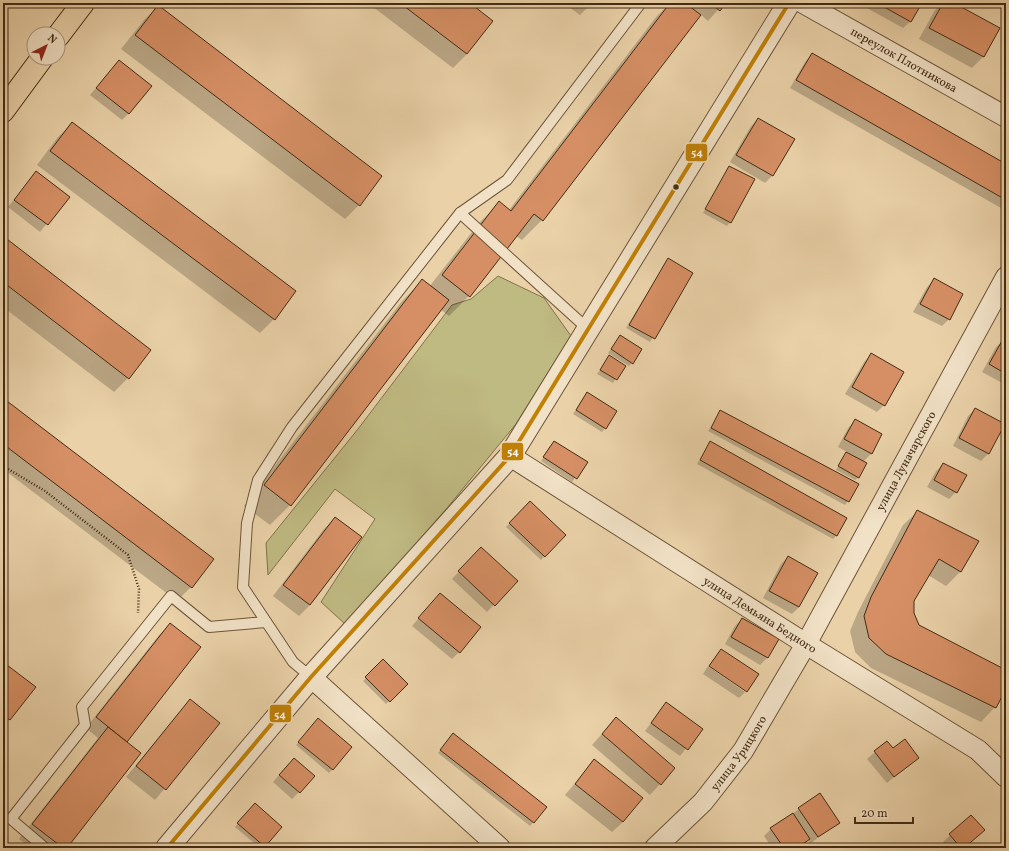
<svg xmlns="http://www.w3.org/2000/svg" width="1009" height="851" viewBox="0 0 1009 851" font-family="Vollkorn,serif">
<style>
.green{fill:#bfb982;stroke:#81724b}
.shadow{fill:#0003}
.building{fill:#d68f64;stroke:#432c14}
.lines{fill:none;stroke-linecap:round;stroke-linejoin:round}
.service-casing{stroke:#6d5539;stroke-width:12}
.minor-casing{stroke:#6d5539;stroke-width:22}
.tertiary-casing{stroke:#6d5539;stroke-width:24}
.primary-casing{stroke:#432c14;stroke-width:24}
.path{stroke:#432c14;stroke-width:2.5;stroke-dasharray:1 2;stroke-linecap:butt}
.service{stroke:#f1e1c6;stroke-width:10}
.minor{stroke:#f1e1c6;stroke-width:20}
.tertiary{stroke:#f1e1c6;stroke-width:22}
.primary{stroke:#ead1a8;stroke-width:22}
.bus-1-casing{stroke:#f1e1c6;stroke-width:7}
.bus-1{stroke:#c18106;stroke-width:4}
.bus-dot{fill:#432c14;stroke:#f1e1c6;stroke-width:1.5}
.labels{text-anchor:middle;stroke-width:3;stroke-linejoin:round;paint-order:stroke}
.street-label{font-size:12px;fill:#432c14;stroke:#f1e1c6}
.line-badge{stroke:#f1e1c6;stroke-width:1.5}
.badge-label{font-size:11px;text-anchor:middle;font-weight:bold;fill:#fff}
</style>
<rect width="100%" height="100%" fill="#ead1a8"/>
<filter id="stains"><feTurbulence type="fractalNoise" baseFrequency=".005" numOctaves="4"/><feColorMatrix values="0 0 0 0 .2 0 0 0 0 .09 0 0 0 0 .02 0 0 0 .5 -.17"/></filter>
<radialGradient id="worn" r=".72"><stop offset=".6" stop-color="#630" stop-opacity="0"/><stop offset="1" stop-color="#630" stop-opacity=".3"/></radialGradient>
<!-- green -->
<path class="green" d="M498,276L544,298L571,336L516,424L447,508L345,624L321,602L375,519L335,489L268,575L266,543L358,429L452,305L471,299Z"/>
<!-- shadow -->
<g class="shadow">
<path d="M368,3H468L467,54L453,68Z"/>
<path d="M563,3H592L580,15Z"/>
<path d="M670,3H724L708,21L700,14L542,220L522,240L516,236L469,296L449,316L440,309L290,505L270,525L244,506L402,301L422,281L429,287L479,223L499,203L509,210L656,17Z"/>
<path d="M858,3H920L911,21L903,28Z"/>
<path d="M942,3H951L998,29L983,57L972,68L919,39L935,10Z"/>
<path d="M158,6L381,176L359,205L345,219L121,49L144,20Z"/>
<path d="M812,54L1006,165V203L1001,208L790,88L805,62Z"/>
<path d="M119,61L129,113L122,120L90,95Z"/>
<path d="M758,119L793,140L772,176L765,183L730,162L751,126Z"/>
<path d="M72,123L274,319L260,333L37,165L58,137Z"/>
<path d="M729,167L730,222L727,226L703,213Z"/>
<path d="M36,173L68,197L40,232L8,207Z"/>
<path d="M3,237L150,350L128,378L114,392L3,307Z"/>
<path d="M668,259L692,273L650,342L626,328Z"/>
<path d="M934,280L962,294L949,319L942,326L913,312L927,287Z"/>
<path d="M620,336L632,363L629,366L608,353Z"/>
<path d="M1004,340L1006,341V385L982,372L996,347Z"/>
<path d="M871,355L884,405L877,412L845,394L864,362Z"/>
<path d="M609,357L624,366L613,383L597,374Z"/>
<path d="M587,393L605,428L602,432L573,414Z"/>
<path d="M3,400L191,587L177,601L3,469Z"/>
<path d="M975,409L1003,425L988,454L981,461L953,446L968,416Z"/>
<path d="M721,411L848,501L845,505L708,431Z"/>
<path d="M855,421L881,434L871,454L863,462L859,477L855,480L836,470L847,452L838,447L848,428Z"/>
<path d="M554,442L586,463L572,482L541,461Z"/>
<path d="M710,443L846,518L836,536L833,539L697,464Z"/>
<path d="M943,464L956,492L949,499L927,487L936,471Z"/>
<path d="M530,502L564,535L541,560L506,527Z"/>
<path d="M918,511L961,571L946,586L928,575L913,601V613L918,626L1006,671V687L995,707L981,722L871,668L855,652L850,631L858,612L903,525Z"/>
<path d="M335,518L361,538L310,605L299,616L273,596L324,529Z"/>
<path d="M481,548L516,581L487,612L452,579Z"/>
<path d="M788,557L799,607L792,614L763,598L781,564Z"/>
<path d="M440,594L459,652L452,659L412,626Z"/>
<path d="M742,619L777,639L767,658L760,665L725,644L735,626Z"/>
<path d="M170,624L126,742L65,848H31L19,839L98,738L86,728L159,635Z"/>
<path d="M721,650L746,690L709,665Z"/>
<path d="M383,660L407,684L386,704L363,681Z"/>
<path d="M3,663L34,687L3,726Z"/>
<path d="M708,666L745,692L739,698L703,674Z"/>
<path d="M190,700L219,723L155,800L126,777Z"/>
<path d="M666,703L701,729L680,756L645,731Z"/>
<path d="M616,718L660,784L650,795L592,745Z"/>
<path d="M315,723L351,747L329,773L296,745Z"/>
<path d="M450,738L546,807L530,826L438,753Z"/>
<path d="M887,742L893,749L918,757L887,783L867,759Z"/>
<path d="M594,761L623,822L612,832L565,795Z"/>
<path d="M287,766L299,792L292,799L273,782Z"/>
<path d="M819,795L838,822L810,844L808,840L798,848H772L764,836L771,829Z"/>
<path d="M251,808L281,827L262,848H260L235,827Z"/>
<path d="M971,816L963,848H948L943,842Z"/>
<path d="M3,844L9,848H3Z"/>
</g>
<!-- building -->
<g class="building">
<path d="M400,3H470L493,21L467,54Z"/>
<path d="M670,3H685L701,15L543,221L534,214L470,297L442,275L499,201L511,211Z"/>
<path d="M710,3H726L720,11Z"/>
<path d="M877,3H922L911,22Z"/>
<path d="M943,3H954L1000,28L984,57L929,28Z"/>
<path d="M158,5L382,176L360,206L135,35Z"/>
<path d="M812,53L1006,164V200L796,80Z"/>
<path d="M119,60L152,86L129,114L96,88Z"/>
<path d="M758,118L795,139L773,176L736,155Z"/>
<path d="M72,122L296,291L275,320L50,151Z"/>
<path d="M729,166L755,179L731,223L705,209Z"/>
<path d="M36,171L70,197L48,225L14,200Z"/>
<path d="M3,236L151,350L129,379L3,282Z"/>
<path d="M668,258L693,273L655,339L629,325Z"/>
<path d="M934,278L963,294L950,320L920,304Z"/>
<path d="M422,279L449,300L291,506L264,485Z"/>
<path d="M620,335L642,349L633,364L611,349Z"/>
<path d="M1003,339L1006,340V374L989,364Z"/>
<path d="M871,353L904,372L885,406L852,387Z"/>
<path d="M609,355L626,366L617,380L600,370Z"/>
<path d="M587,392L617,411L606,429L576,410Z"/>
<path d="M3,398L214,559L192,588L3,444Z"/>
<path d="M975,408L1005,424L989,454L959,438Z"/>
<path d="M720,410L859,484L849,502L711,428Z"/>
<path d="M855,419L882,434L872,454L844,439Z"/>
<path d="M554,441L588,462L577,479L543,457Z"/>
<path d="M710,441L847,518L837,536L700,460Z"/>
<path d="M846,452L867,463L859,478L838,466Z"/>
<path d="M943,463L967,475L957,493L934,480Z"/>
<path d="M530,501L566,535L545,557L509,523Z"/>
<path d="M917,510L979,541L961,572L939,559L914,601V613L919,625L1006,670V689L996,708L886,654L869,638L864,616L871,597Z"/>
<path d="M335,517L362,537L310,605L283,585Z"/>
<path d="M481,547L518,581L495,606L458,571Z"/>
<path d="M788,556L818,573L799,607L769,591Z"/>
<path d="M440,593L481,627L460,653L418,618Z"/>
<path d="M742,618L779,639L768,658L731,637Z"/>
<path d="M170,623L201,647L127,742L96,717Z"/>
<path d="M721,649L759,674L747,692L709,666Z"/>
<path d="M383,659L408,684L390,702L365,677Z"/>
<path d="M3,662L36,687L10,720L3,715Z"/>
<path d="M190,699L220,723L166,790L136,766Z"/>
<path d="M666,702L703,729L688,750L651,723Z"/>
<path d="M616,717L675,768L661,785L602,734Z"/>
<path d="M318,718L352,747L333,770L298,742Z"/>
<path d="M108,727L141,753L67,848H63L32,824Z"/>
<path d="M453,733L547,807L534,823L440,750Z"/>
<path d="M905,739L919,758L894,777L874,751L887,741L893,748Z"/>
<path d="M294,758L315,776L300,793L279,775Z"/>
<path d="M594,759L643,798L623,822L575,784Z"/>
<path d="M820,793L840,823L818,837L798,808Z"/>
<path d="M255,803L282,827L265,847L237,823Z"/>
<path d="M793,813L810,839L797,848H784L770,828Z"/>
<path d="M971,815L985,830L964,848H961L949,834Z"/>
</g>
<g class="lines">
<defs>
<g id="service">
<path d="M589,330L460,213L507,180L641,3"/>
<path d="M311,677L293,662L243,587L247,523L258,480L292,427L460,213"/>
<path d="M45,848L11,819L85,725L82,707L171,596L209,627L266,622"/>
</g>
<g id="minor">
<path id="s1" d="M803,3L1006,117"/>
<path id="s2" d="M510,456L806,644L978,750L1006,777"/>
<path d="M311,677L500,848"/>
<path id="s3" d="M655,848L703,802L743,751L806,644L1006,277"/>
</g>
<path id="tertiary" d="M167,848L311,677L510,456L789,3"/>
<g id="primary">
<path d="M58,36L83,3"/>
<path d="M3,111L42,58"/>
</g>
</defs>
<!-- service casing -->
<use href="#service" class="service-casing"/>
<!-- minor casing -->
<use href="#minor" class="minor-casing"/>
<!-- tertiary casing -->
<use href="#tertiary" class="tertiary-casing"/>
<!-- primary casing -->
<use href="#primary" class="primary-casing"/>
<!-- path -->
<path class="path" d="M3,466L45,491L128,555L139,589L138,613"/>
<!-- service -->
<use href="#service" class="service"/>
<!-- minor -->
<use href="#minor" class="minor"/>
<!-- tertiary -->
<use href="#tertiary" class="tertiary"/>
<!-- primary -->
<use href="#primary" class="primary"/>
<defs>
<path id="bus-1" d="M167,848L311,677L510,456L789,3"/>
</defs>
<!-- bus-1 casing -->
<use href="#bus-1" class="bus-1-casing"/>
<!-- bus-1 -->
<use href="#bus-1" class="bus-1"/>
</g>
<!-- markers -->
<circle class="bus-dot" cx="676" cy="187" r="3.5"/>
<g class="labels">
<!-- street labels -->
<g class="street-label">
<text dy="4" stroke="none"><textPath href="#s1" startOffset="116">переулок Плотникова</textPath></text>
<text dy="4" stroke="none"><textPath href="#s3" startOffset="464">улица Луначарского</textPath></text>
<text dy="4" stroke="none"><textPath href="#s2" startOffset="296">улица Демьяна Бедного</textPath></text>
<text dy="4" stroke="none"><textPath href="#s3" startOffset="127">улица Урицкого</textPath></text>
</g>
</g>
<g class="line-badge">
<rect x="685" y="143" width="23" height="19" rx="4" fill="#c18106"/>
<rect x="501" y="442" width="23" height="19" rx="4" fill="#c18106"/>
<rect x="269" y="704" width="23" height="19" rx="4" fill="#c18106"/>
</g>
<g class="badge-label">
<text x="697" y="156">54</text>
<text x="513" y="455">54</text>
<text x="280" y="718">54</text>
</g>
<!-- margin -->
<rect width="1009" height="851" fill="none" stroke="#ead1a8" stroke-width="16"/>
<rect x="4" y="4" width="1001" height="843" fill="none" stroke="#432c14" stroke-width="2"/>
<rect x="8" y="8" width="993" height="835" fill="none" stroke="#432c14"/>
<!-- north arrow -->
<g transform="translate(46 46) rotate(42)"><circle r="19" fill="#f1e1c6" stroke="#ab997f"/>
<path d="M0-3L7 15L0 10L-7 15Z" fill="#8f2418"/>
<text y="-6" font-size="11" font-weight="bold" text-anchor="middle" fill="#432c14">N</text>
</g>
<!-- scale -->
<path d="M855 817v6h58v-6" fill="none" stroke="#432c14" stroke-width="2"/>
<text x="861" y="817" font-size="12" fill="#432c14" stroke="#f1e1c6" stroke-width="3" paint-order="stroke">20 m</text>
<rect width="100%" height="100%" filter="url(#stains)"/>
<rect width="100%" height="100%" fill="url(#worn)"/>
</svg>
